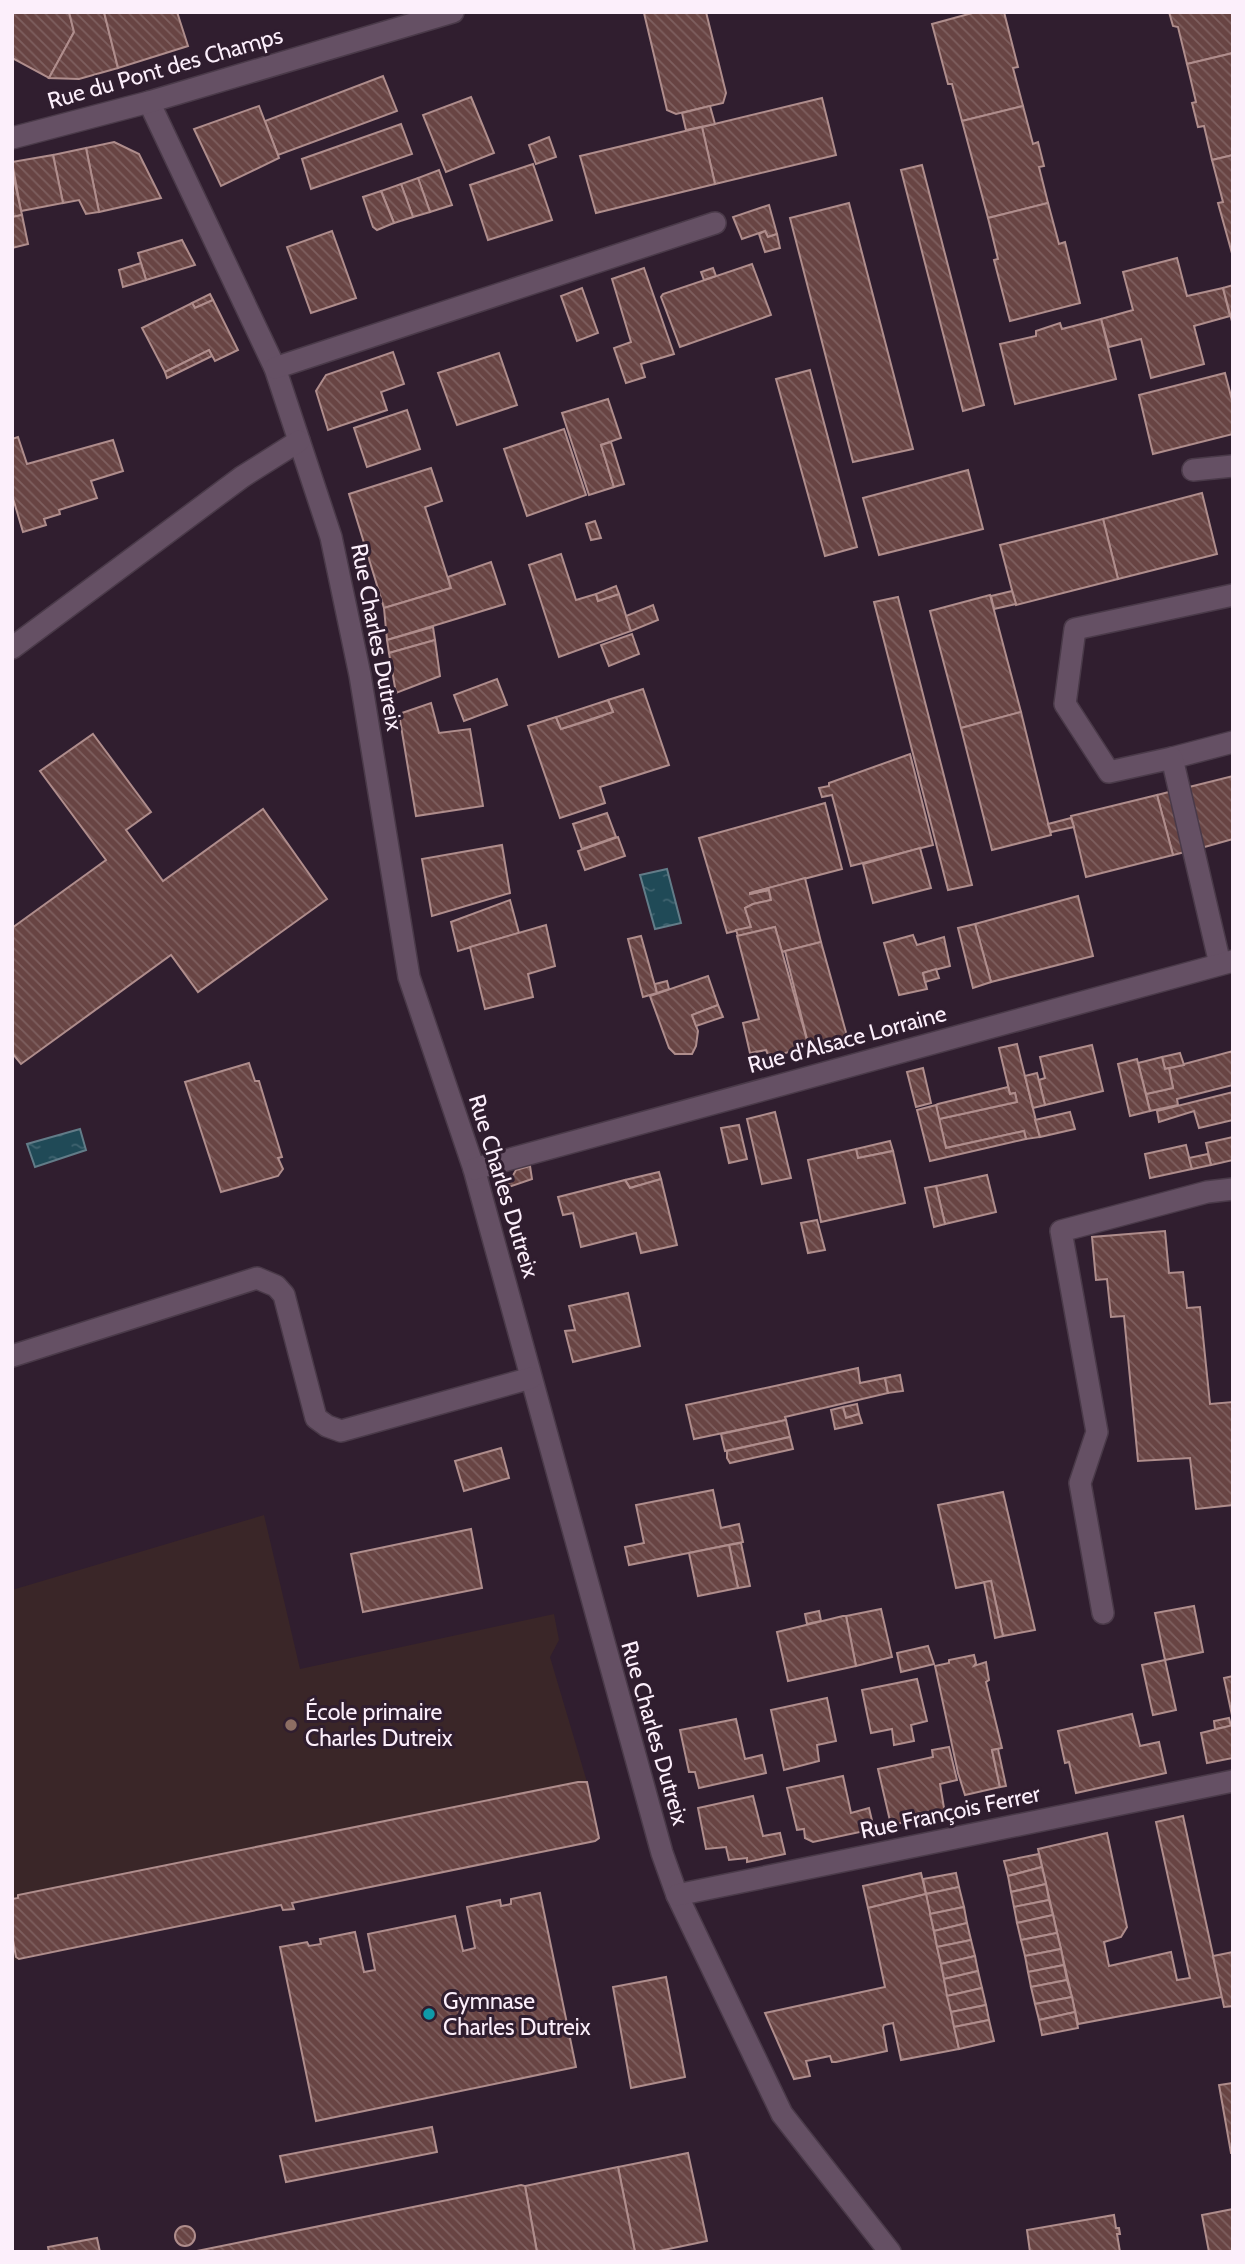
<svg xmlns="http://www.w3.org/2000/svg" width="1245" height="2264" viewBox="0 0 1245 2264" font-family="Cabin,sans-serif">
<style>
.education{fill:#3a2628}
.water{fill:url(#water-ripples);stroke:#627c88;stroke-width:2}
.building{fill:url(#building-back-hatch);stroke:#af8d8c;stroke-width:2}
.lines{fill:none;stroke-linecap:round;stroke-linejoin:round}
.minor-casing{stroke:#4a3a49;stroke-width:24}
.minor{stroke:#655064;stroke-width:21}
.education-dot{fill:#8d6e63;stroke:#301e2f;stroke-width:2.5}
.culture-dot{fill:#0f9aa8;stroke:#301e2f;stroke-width:2.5}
.labels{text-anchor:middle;stroke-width:6;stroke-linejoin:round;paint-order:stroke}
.street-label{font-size:23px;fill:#fceffb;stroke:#301e2f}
.poi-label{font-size:23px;fill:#fceffb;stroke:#301e2f;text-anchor:start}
</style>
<defs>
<pattern id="water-ripples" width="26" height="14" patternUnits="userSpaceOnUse" patternTransform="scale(1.75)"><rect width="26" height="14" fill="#204a57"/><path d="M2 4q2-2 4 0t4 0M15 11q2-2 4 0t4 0" fill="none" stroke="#416470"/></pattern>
<pattern id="building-back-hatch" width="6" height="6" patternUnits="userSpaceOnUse" patternTransform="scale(1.75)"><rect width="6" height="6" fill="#684443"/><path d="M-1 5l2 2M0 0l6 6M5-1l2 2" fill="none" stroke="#7e5f5f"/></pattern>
</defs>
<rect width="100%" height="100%" fill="#301e2f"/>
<!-- education -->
<path class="education" d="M264,1515L300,1669L554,1614L559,1640L550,1657L587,1782L599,1838L293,1903L294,1909L283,1910L281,1905L12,1961V1590Z"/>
<!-- water -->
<g class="water">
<path d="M667,869L681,923L655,929L640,875Z"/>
<path d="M80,1129L86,1150L35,1167L27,1144Z"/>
</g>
<!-- building -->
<g class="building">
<path d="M12,12H69L74,32L49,78L12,58Z"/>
<path d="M69,12H104L118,68L79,79L49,78L74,32Z"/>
<path d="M104,12H177L188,46L118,68Z"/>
<path d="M706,12L726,93L723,103L676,114L667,110L644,13Z"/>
<path d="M976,12H1004L1018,67L1013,68L1023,106L962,121L952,84H948L932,24Z"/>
<path d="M1169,12H1233V53L1187,64L1178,27L1173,26Z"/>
<path d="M1233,53V155L1212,160L1204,126L1198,127L1192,103L1196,102L1187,64Z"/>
<path d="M383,76L397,111L278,155L265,121Z"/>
<path d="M471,97L494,153L446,172L423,115Z"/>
<path d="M822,98L836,155L715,184L702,127Z"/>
<path d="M259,106L279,158L221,186L194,129Z"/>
<path d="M710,106L715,124L686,130L682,113Z"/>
<path d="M1023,106L1033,144L1038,142L1044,166L1039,167L1048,203L988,218L962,121Z"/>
<path d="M401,124L412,154L311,189L302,159Z"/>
<path d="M702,127L715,184L596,213L580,156Z"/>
<path d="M549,137L556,157L536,164L529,145Z"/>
<path d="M114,142L139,154L161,198L99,212L86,148Z"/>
<path d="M86,148L99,212L86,214L79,200L63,203L53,155Z"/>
<path d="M53,155L63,203L21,211L12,162Z"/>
<path d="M1233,155V257L1218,203L1223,202L1212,160Z"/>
<path d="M533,164L552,220L488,240L470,185Z"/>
<path d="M922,165L984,405L963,411L901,170Z"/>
<path d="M12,170L22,215L12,217Z"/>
<path d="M439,170L452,205L430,212L418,178Z"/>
<path d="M418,178L430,212L413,217L401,184Z"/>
<path d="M401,184L413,217L394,223L381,191Z"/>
<path d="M381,191L394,223L377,230L373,227L363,197Z"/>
<path d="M849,203L913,449L853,462L790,218Z"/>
<path d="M1048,203L1059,244L1065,242L1080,303L1010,321L994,260L998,259L988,218Z"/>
<path d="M769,205L777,234L768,237L765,231L742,239L733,217Z"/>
<path d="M22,215L28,244L12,248V217Z"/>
<path d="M332,231L356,298L311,313L287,247Z"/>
<path d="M765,231L768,237L777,234L780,248L765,252L759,234Z"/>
<path d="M182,240L195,265L146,280L138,253Z"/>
<path d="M1177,258L1187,296L1223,288L1230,316L1194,326L1204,364L1151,378L1141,339L1109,347L1101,319L1133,310L1123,272Z"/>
<path d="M141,263L146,280L123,287L119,270Z"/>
<path d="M752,264L771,315L680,347L661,297L663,294Z"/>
<path d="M644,268L674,354L641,364L645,377L626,383L614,348L631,342L612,279Z"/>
<path d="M713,268L716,276L704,280L701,272Z"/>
<path d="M1233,285V325L1223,288Z"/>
<path d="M582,288L598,333L577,341L561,296Z"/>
<path d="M210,294L213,300L195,308L192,303Z"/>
<path d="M213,300L238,350L215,361L209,350L165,372L142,328L192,303L195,308Z"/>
<path d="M1101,319L1116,379L1015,404L1000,344L1036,336V331L1060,323L1062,329Z"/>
<path d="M209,350L212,356L167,378L165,372Z"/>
<path d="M393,352L404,384L381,392L387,410L328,430L316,391L326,375Z"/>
<path d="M499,353L517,405L457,425L438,373Z"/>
<path d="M810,370L857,547L825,556L776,379Z"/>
<path d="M1225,373L1233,404V434L1153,454L1139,395Z"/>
<path d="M608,399L621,438L601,445L614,487L589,495L562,413Z"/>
<path d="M407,410L420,449L367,467L354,428Z"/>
<path d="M564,429L586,495L527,516L504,449Z"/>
<path d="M18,437L27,464L113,440L123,471L91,481L97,498L59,510L60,514L44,519L46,525L23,532L12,495V439Z"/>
<path d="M611,442L624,484L614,487L601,445Z"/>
<path d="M431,468L442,501L425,507L451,588L384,608L349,494Z"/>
<path d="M968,470L983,529L879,555L863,498Z"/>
<path d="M1202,493L1217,554L1118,579L1103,519Z"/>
<path d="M1103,519L1118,579L1016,605L1000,545Z"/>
<path d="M595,521L601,538L591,540L586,524Z"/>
<path d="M561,554L576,600L596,594L598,601L619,594L631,631L559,657L529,565Z"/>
<path d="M491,562L505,604L387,640L384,608L451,588L448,577Z"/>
<path d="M616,586L619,594L598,601L596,594Z"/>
<path d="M1012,591L1016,604L994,609L991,596Z"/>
<path d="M990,595L1021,712L961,728L930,611Z"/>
<path d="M898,597L972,885L948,890L874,602Z"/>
<path d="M653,605L658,620L631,631L626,616Z"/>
<path d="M433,627L435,640L389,653L387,640Z"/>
<path d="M632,634L639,654L609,666L601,645Z"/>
<path d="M435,640L440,676L396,693L389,653Z"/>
<path d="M497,679L507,705L464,721L454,695Z"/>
<path d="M643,689L669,765L600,787L605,803L560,818L528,726L556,717L561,729L591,720L613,712L608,700Z"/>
<path d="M608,700L613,712L561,729L556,717Z"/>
<path d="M431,703L439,733L470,729L483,806L416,816L399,714Z"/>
<path d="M1021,712L1051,835L992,850L961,728Z"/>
<path d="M93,734L151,812L126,830L163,881L263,809L327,899L198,992L171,955L21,1064L12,1053V928L106,860L40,771Z"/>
<path d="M910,754L933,845L851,866L832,795L822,797L819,788L829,786V783Z"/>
<path d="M1233,776V839L1201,848L1185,788Z"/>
<path d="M1185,788L1201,848L1173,855L1157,795Z"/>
<path d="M1157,795L1173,855L1086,877L1071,816Z"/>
<path d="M825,803L842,869L750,893V894L769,890L771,900L753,904L745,908L751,927L727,933L699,838Z"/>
<path d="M607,813L616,837L582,849L573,824Z"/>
<path d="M1071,818L1074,827L1051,832L1048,824Z"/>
<path d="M618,837L625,856L585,870L578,851Z"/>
<path d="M502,845L510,893L432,916L422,859Z"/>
<path d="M920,848L931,888L873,903L863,864Z"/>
<path d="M805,878L821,942L782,952L775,927L738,936L736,930L751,927L745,908L753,904L771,900L769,890L750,894V893Z"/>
<path d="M1078,896L1093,956L991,982L975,924Z"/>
<path d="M510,900L519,933L458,951L451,922Z"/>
<path d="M975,924L991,982L973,988L958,928Z"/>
<path d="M546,925L555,966L528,974L533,997L485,1009L470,947Z"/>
<path d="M775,927L809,1047L769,1057L766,1050L750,1053L743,1023L759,1019L737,936Z"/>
<path d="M913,935L917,945L944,937L950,966L923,973L927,989L899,995L884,943Z"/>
<path d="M641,936L657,993L643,997L628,939Z"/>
<path d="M821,942L847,1036L809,1047L785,951Z"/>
<path d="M936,969L939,978L925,982L923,973Z"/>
<path d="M708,976L718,1005L692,1015L698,1031L696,1046L692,1054H675L669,1048L650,996Z"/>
<path d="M667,981L669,989L657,993L655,984Z"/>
<path d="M718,1005L723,1017L696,1026L692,1015Z"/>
<path d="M1017,1044L1040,1137L1026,1139L1024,1131L946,1148L939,1119L1017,1102L1015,1093L1010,1094L999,1048Z"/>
<path d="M1092,1045L1103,1091L1045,1105L1039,1080L1045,1078L1040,1057Z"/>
<path d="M1233,1051V1085L1177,1099L1178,1105L1150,1111L1146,1094L1173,1088L1169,1068Z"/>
<path d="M1180,1053L1184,1065L1165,1069L1162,1057Z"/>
<path d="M1162,1057L1165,1069L1169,1068L1173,1088L1146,1094L1138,1063Z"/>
<path d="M1137,1059L1150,1111L1130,1116L1118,1064Z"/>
<path d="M249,1063L255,1081H259L282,1157L278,1158L283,1169L278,1176L221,1192L185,1082Z"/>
<path d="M923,1068L931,1103L916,1107L907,1072Z"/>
<path d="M1037,1073L1045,1105L1033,1108L1025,1076Z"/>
<path d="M1008,1087L1010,1094L1015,1093L1017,1102L939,1119L936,1105L938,1104Z"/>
<path d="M1233,1092V1120L1199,1128L1194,1111L1159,1122L1157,1111Z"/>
<path d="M936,1105L946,1148L1024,1131L1026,1139L930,1161L917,1110Z"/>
<path d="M775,1112L791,1178L762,1184L747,1119Z"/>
<path d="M1070,1112L1075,1129L1040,1137L1035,1120Z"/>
<path d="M739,1125L747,1159L729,1163L721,1128Z"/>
<path d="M1233,1137V1160L1211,1165L1206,1143Z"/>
<path d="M890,1141L893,1151L858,1158L856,1149Z"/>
<path d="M1186,1145L1192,1169L1150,1178L1145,1154Z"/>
<path d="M856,1149L858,1158L893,1151L905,1203L821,1222L808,1160Z"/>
<path d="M1208,1154L1211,1165L1192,1169L1189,1158Z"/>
<path d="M530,1166L532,1179L506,1188L516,1170Z"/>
<path d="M659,1172L661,1179L630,1188L625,1180Z"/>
<path d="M987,1175L996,1212L945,1224L936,1186Z"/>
<path d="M661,1179L677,1245L641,1253L636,1233L581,1247L573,1213L563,1215L558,1197L625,1180L630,1188Z"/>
<path d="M936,1186L945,1224L934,1227L925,1188Z"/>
<path d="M817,1220L825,1250L808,1253L801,1223Z"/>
<path d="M1165,1231L1169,1273L1183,1272L1187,1308L1200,1307L1210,1404L1233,1402V1505L1196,1509L1190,1458L1138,1461L1124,1316L1111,1317L1107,1279L1096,1280L1092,1237Z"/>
<path d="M628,1293L640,1346L573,1362L565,1331L575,1330L569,1306Z"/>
<path d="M858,1368L860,1383L885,1378L888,1393L785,1417L786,1420L694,1439L686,1405Z"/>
<path d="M900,1375L903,1391L888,1393L885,1378Z"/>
<path d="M857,1404L859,1414L846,1418L843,1407Z"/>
<path d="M843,1407L846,1418L859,1414L862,1423L835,1429L831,1410Z"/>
<path d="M786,1420L790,1437L725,1451L721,1434Z"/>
<path d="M790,1437L793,1449L730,1463L727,1458V1451Z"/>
<path d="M501,1448L509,1478L464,1491L455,1461Z"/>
<path d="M713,1490L721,1528L739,1524L743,1542L629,1565L625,1547L644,1543L636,1505Z"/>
<path d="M1003,1492L1035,1630L1003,1636L991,1581L956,1588L938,1505Z"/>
<path d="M471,1529L482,1588L363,1612L351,1554Z"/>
<path d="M741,1543L750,1586L738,1588L729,1545Z"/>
<path d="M729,1545L738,1588L698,1596L689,1553Z"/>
<path d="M991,1581L1003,1636L995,1638L984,1582Z"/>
<path d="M1194,1606L1203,1652L1165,1660L1155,1613Z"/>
<path d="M881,1609L892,1657L856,1666L846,1616Z"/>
<path d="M819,1611L821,1621L807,1624L805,1614Z"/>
<path d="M843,1616H846L856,1666L788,1681L777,1632Z"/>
<path d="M928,1646L934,1664L901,1672L897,1653Z"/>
<path d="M974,1655L976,1663L974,1666L986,1662L989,1680L986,1682L1002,1748L992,1750L1000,1787L965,1795L958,1773L935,1666L949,1663V1660Z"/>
<path d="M1165,1660L1176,1710L1153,1715L1142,1665Z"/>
<path d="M1233,1676V1720L1224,1678Z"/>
<path d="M917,1679L927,1721L911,1725L914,1741L894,1745L892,1729L871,1733L862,1690Z"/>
<path d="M827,1698L836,1741L817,1745L819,1761L784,1770L771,1710Z"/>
<path d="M1132,1714L1140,1746L1159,1742L1166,1773L1076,1793L1069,1762L1065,1763L1058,1731Z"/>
<path d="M1229,1718L1231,1726L1215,1729L1214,1721Z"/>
<path d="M736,1719L745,1759L762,1755L766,1773L699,1788L695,1772H689L680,1730Z"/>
<path d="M1233,1725V1758L1207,1763L1201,1733Z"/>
<path d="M949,1747L957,1780L940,1784L945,1814L891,1825L878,1769L933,1757L932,1750Z"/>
<path d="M998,1749L1006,1786L1000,1787L992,1750Z"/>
<path d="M843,1776L851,1813L869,1808L874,1829L813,1842L805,1838L804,1829L797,1830L787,1788Z"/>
<path d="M578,1782H587L599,1838L595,1841L292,1903L294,1909L283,1910L281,1905L19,1959L16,1957L12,1935V1899L18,1898V1895Z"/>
<path d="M753,1796L763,1836L780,1833L785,1854L747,1862V1858L729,1860L726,1847L706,1849L698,1808Z"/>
<path d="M1183,1816L1222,1997L1078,2024L1038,1849L1107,1833L1127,1927L1121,1937L1104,1942L1109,1966L1171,1952L1177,1980L1190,1978L1156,1822Z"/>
<path d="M1039,1854L1042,1867L1008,1876L1004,1861Z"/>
<path d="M1042,1867L1046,1884L1011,1892L1008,1876Z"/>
<path d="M921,1873L926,1894L868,1908L863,1886Z"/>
<path d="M956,1873L959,1887L926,1894L923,1879Z"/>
<path d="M1046,1884L1049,1900L1014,1907L1011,1892Z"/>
<path d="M959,1887L964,1907L930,1914L926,1894Z"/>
<path d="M540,1893L576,2067L316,2121L280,1947L307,1942L309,1946L321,1944L320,1939L355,1932L364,1972L375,1970L368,1934L455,1916L463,1951L475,1948L467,1907L500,1900L501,1906L511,1904V1899Z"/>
<path d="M926,1894L959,2049L901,2060L893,2023L884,2025L883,2028L887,2051L836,2062H832L830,2056L806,2061L810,2076L794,2079L765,2013L885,1987L868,1908Z"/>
<path d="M1049,1900L1053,1915L1017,1923L1014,1907Z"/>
<path d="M964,1907L967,1923L934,1931L930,1914Z"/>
<path d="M1053,1915L1057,1933L1021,1940L1017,1923Z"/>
<path d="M967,1923L971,1940L937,1947L934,1931Z"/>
<path d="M1057,1933L1061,1949L1025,1956L1021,1940Z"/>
<path d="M971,1940L975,1956L941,1964L937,1947Z"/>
<path d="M1061,1949L1064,1965L1028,1972L1025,1956Z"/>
<path d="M1233,1952V2006L1224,2007L1213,1956Z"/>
<path d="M975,1956L978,1971L944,1979L941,1964Z"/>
<path d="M1064,1965L1067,1980L1031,1987L1028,1972Z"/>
<path d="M978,1971L982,1988L947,1996L944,1979Z"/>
<path d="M666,1977L685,2077L631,2088L613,1987Z"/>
<path d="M1067,1980L1072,1997L1035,2004L1031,1987Z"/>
<path d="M982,1988L986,2005L951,2012L947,1996Z"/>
<path d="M1072,1997L1075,2012L1039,2020L1035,2004Z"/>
<path d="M986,2005L989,2020L954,2027L951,2012Z"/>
<path d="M1075,2012L1078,2028L1042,2035L1039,2020Z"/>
<path d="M989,2020L994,2041L959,2049L954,2027Z"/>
<path d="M1233,2083V2153H1231L1219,2085Z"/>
<path d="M432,2127L437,2152L286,2182L280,2156Z"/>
<path d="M688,2153L707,2241L654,2252H635L618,2167Z"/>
<path d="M618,2167L635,2252H537L525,2186Z"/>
<path d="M521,2185L525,2186L537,2252H192Z"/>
<path d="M1233,2209V2252H1209L1202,2215Z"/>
<path d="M1114,2215L1116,2228H1119L1120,2234H1117L1120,2252H1030L1027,2230Z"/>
<circle cx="185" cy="2236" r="10"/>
<path d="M97,2238L100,2252H49L48,2247Z"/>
</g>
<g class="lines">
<defs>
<g id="minor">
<path d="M149,102L275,368L331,537L360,675L409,977L474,1169L662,1853L677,1895L782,2114L890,2252"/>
<path d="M12,138L149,102L453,12"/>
<path d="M275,368L715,223"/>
<path d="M1193,470L1233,466"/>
<path d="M12,648L242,477L299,441"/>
<path d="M1172,758L1233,742"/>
<path d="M1220,964L1172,758L1109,772L1065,704L1075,629L1233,595"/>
<path d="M474,1169L1233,961"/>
<path d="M12,1356L257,1278L276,1286L284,1295L316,1418L327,1426L341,1431L531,1378"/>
<path d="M1103,1613L1080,1483L1097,1432L1061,1231L1207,1192L1233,1189"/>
<path d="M677,1895L1233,1781"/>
</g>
</defs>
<!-- minor casing -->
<use href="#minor" class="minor-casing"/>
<!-- minor -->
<use href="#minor" class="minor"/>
</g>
<!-- markers -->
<circle class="education-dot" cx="291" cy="1725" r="7"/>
<circle class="culture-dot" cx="429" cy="2014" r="7"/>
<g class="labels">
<!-- street labels -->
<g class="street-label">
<text transform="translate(165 68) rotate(-16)" y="8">Rue du Pont des Champs</text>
<text transform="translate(377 637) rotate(79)" y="8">Rue Charles Dutreix</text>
<text transform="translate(847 1039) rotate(-15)" y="8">Rue d'Alsace Lorraine</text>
<text transform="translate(504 1186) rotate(73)" y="8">Rue Charles Dutreix</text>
<text transform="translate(655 1733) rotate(74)" y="8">Rue Charles Dutreix</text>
<text transform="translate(950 1812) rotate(-12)" y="8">Rue François Ferrer</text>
</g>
<!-- poi labels -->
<g class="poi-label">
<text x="305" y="1720">École primaire<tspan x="305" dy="26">Charles Dutreix</tspan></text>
<text x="443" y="2009">Gymnase<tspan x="443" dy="26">Charles Dutreix</tspan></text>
</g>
</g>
<!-- border -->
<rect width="1245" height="2264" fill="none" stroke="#fceffb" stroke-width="28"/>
</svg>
